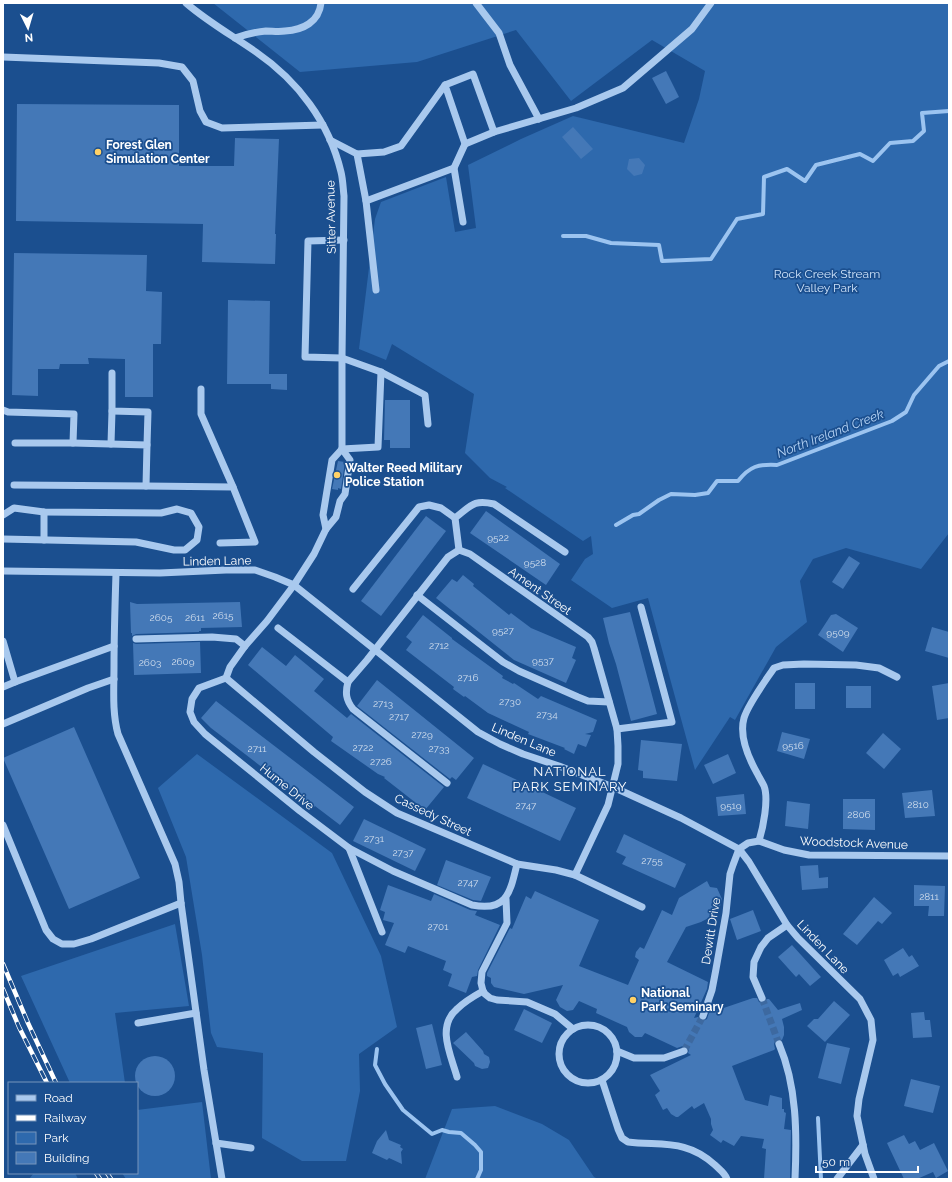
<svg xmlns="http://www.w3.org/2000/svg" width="952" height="1182" viewBox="0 0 952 1182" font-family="Raleway,sans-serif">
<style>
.green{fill:#2e69ad}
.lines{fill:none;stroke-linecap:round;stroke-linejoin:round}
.stream{stroke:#9cc4f0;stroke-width:4}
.building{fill:#4478b7}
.minor-tunnel{stroke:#3d69a0;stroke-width:7;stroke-dasharray:7 3.5;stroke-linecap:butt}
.minor{stroke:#a9c9ee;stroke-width:7}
.rail-casing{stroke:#fff;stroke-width:4.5}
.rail{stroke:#1b4f8f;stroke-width:3;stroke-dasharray:9;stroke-linecap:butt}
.poi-dot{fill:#ffd166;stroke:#1b4f8f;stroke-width:1.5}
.labels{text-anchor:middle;stroke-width:3.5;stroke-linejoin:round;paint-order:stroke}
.number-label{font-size:10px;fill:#d0dded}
.poi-label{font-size:12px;font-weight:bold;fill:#fff;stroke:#1b4f8f;text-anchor:start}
.street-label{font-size:12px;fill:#fff;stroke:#1b4f8f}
.park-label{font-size:12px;fill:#cfe3fa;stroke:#1b4f8f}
.water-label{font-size:13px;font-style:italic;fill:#b5d3f5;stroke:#1b4f8f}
.neighbourhood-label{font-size:13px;letter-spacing:1px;fill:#fff;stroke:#1b4f8f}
</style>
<rect width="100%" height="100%" fill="#1b4f8f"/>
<!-- green -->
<g class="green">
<path d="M213,3H949V533L921,569L846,548L813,559L800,581L807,622L776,647L735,720L730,717L695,770L648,598L612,608L571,580L585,559L593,554L591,536L583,541L505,488L507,487L490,478L465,453L474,394L392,344L386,360L359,349L375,219L381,202L446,177L455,232L476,228L468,165L521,139L573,116L684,143L699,99L705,71L652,40L571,101L516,30L417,62L300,72Z"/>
<path d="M197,754L332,853L381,956L397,1027L359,1054L360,1091L346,1161H302L262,1138L263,1053L217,1047L211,1033L202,955L186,857L158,788Z"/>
<path d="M175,924L189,1006L115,1013L125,1083H70L21,976Z"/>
<path d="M202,1102L211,1179H126L122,1173H137V1110Z"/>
<path d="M495,1106L542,1124L569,1140L594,1177L598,1179H425L452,1109Z"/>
<path d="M34,1173H75L78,1179H29Z"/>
</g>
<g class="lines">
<!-- stream -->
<g class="stream">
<path d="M563,236H586L611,243L659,245L662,261L711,259L737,219L763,214L764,177L787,169L805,181L816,165L860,154L873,161L890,143L913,141L924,131L922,113L949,111"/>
<path d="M616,525L633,515L639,514L659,500L671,494L695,495L708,493L717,481H738C750,466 758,464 777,465L892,421L906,412L914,395L939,366L949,361"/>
<path d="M377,1049L375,1065L385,1084L403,1110L432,1134L442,1130L449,1132L461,1133L475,1145L481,1152V1170L477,1179"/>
<path d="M818,1118L821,1179"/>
</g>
</g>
<!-- building -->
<g class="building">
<path d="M666,71L679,97L666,104L652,78Z"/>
<path d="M17,104L179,105V166H234L235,138L279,139L275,234H276L275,264L202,262L203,224L16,221Z"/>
<path d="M573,127L593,149L581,159L562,137Z"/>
<path d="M639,158L645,165L642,174L634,176L627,169L629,159Z"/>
<path d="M14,253L147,255L146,291L162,292L161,344H153V397H125V359L88,358L89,364H60L59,369H38V396L12,395Z"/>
<path d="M228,300L270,301L269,374H287V390L271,389V384H227Z"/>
<path d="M385,400H410V448H390V440H384Z"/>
<path d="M338,461L345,462L341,489L338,488V490L332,489Z"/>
<path d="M486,511L560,564L546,585L470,533Z"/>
<path d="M426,516L446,531L381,616L361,601Z"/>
<path d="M849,556L860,563L843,589L832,582Z"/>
<path d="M463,575L474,584L473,586L509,615L511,613L531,628L576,647L572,658L576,660L566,683L514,660L436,598L452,579L457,582Z"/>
<path d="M130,602L137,604L240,602L242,627L201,628V631H199V632L136,634L132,636V633H131Z"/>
<path d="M630,612L657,714L631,721L616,664L609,643L603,618Z"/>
<path d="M836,614L858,628L843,652L818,635L831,615Z"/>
<path d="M423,615L452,638V639L503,676L502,678L513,684L514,683L538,699L541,696L597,720L593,732L585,734L591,735L586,747L578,744L574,754L564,749L565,748L528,734L529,732L488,713L465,696L464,697L453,689L454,687L406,650L412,642L406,637Z"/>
<path d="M932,627L949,632V658L925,651Z"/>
<path d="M200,642L201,673L134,675L133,643L136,644Z"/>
<path d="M262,647L286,666L295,655L324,679L314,691L347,718L351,714L444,787L425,810L384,778L385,777L378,774L331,741L333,737L248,665Z"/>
<path d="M377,680L474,758L456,780L452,777L450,779L357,706Z"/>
<rect x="795" y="683" width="20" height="26"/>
<path d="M949,683V718L937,720L932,686Z"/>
<rect x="846" y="686" width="25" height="22"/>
<path d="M216,701L354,807L340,825L315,806L314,807L301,797V798L262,769L263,768L211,728L201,718Z"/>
<path d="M74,727L140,878L69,909L3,758Z"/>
<path d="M782,732L810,739L804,759L777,751Z"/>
<path d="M883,733L901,749L884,769L866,753Z"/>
<path d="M641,740L682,744L677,781L643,778V771L638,770Z"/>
<path d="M728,754L736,773L713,784L704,765Z"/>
<path d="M483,764L576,808L560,841L467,798Z"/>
<path d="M932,790L935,816L905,818L902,793Z"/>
<path d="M744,794L746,814L718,816L716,797Z"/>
<path d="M843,799H875V830L843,829Z"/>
<path d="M787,801L810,804L808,829L785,826Z"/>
<path d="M364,819L426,849L415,871L353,841Z"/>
<path d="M624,834L686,864L675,888L622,864L626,857L616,852Z"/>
<path d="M446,860L491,877L481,901L473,900L437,885Z"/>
<path d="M818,865L819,878L828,877V888L802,890L800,866Z"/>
<path d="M707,881L710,887L717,888L722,899L718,913L701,922L686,927L667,962L708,982L707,989L694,1018L698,1017L700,1020L702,1021L707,1019L709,1013L753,998H757L759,1002L762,1003L764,1002L767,999H769L778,1010L800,1003L802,1010L782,1019L784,1027V1035L782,1040L778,1039L775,1041L774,1044L775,1049L774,1050L732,1066L745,1100L768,1106L770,1095L782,1098V1109H784V1112L786,1113L784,1129L791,1130L790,1179H764L766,1149L762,1148L764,1139L741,1136L734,1146L723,1140L721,1143L710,1135L713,1130L711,1124V1119L704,1103L694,1109L692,1106L678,1117H676L671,1114L667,1108L663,1110L655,1095L660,1091L650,1075L691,1055L688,1053L689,1050L687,1047L683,1046L677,1048L645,1033L642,1037H635L629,1032L627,1027L596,1013L597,1009L579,1001L573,1010L567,1011L560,1007L556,1000L563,985L524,994L494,987L491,983V978L487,976V973L510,928L512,929L526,896L531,899L535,891L599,920L579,966L628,985L639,960L635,957L636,952L640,947L644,949L662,910L672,915L679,898Z"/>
<path d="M388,885L431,901L434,894L470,910L477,911L475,915L500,925L478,970L477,976L472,977L466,993L448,986L452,974L443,970L446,961L408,946L405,953L385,945L394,923L383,920L385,912L380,910Z"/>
<path d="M914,885L945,886L944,916H928L929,906H914Z"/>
<path d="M874,897L892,913L882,924L878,921L857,945L843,934Z"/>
<path d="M753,910L761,931L737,940L730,919Z"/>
<path d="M792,945L821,977L810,986L799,974L796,977L778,957Z"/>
<path d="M903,948L909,957L912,955L919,966L900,977L898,973L893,976L884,960Z"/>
<path d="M834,1001L850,1015L825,1042L807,1026L814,1019H818Z"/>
<path d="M524,1009L552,1023L542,1043L514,1030Z"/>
<path d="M924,1012L925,1020H930L932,1037L913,1038L911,1013Z"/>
<path d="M432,1024L442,1065L426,1069L416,1028Z"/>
<path d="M466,1032L483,1051L484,1054L489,1057L490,1062L488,1068L482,1069L475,1066L474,1063L453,1043Z"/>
<path d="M827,1043L850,1048L841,1084L818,1078Z"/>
<circle cx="155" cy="1076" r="20"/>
<path d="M911,1079L940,1086L933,1113L904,1106Z"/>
<path d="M386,1130L389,1140L401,1145L400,1147L403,1149L401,1152L402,1164L389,1158L387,1160L372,1153L377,1141Z"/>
<path d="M904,1135L909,1144L915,1141L920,1150L934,1143L948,1171L936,1178L933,1172L917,1179H904L887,1143Z"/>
</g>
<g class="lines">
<!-- minor-tunnel -->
<g class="minor-tunnel">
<path d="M762,998L779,1044"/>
<path d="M684,1051L703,1016"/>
</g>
<!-- minor -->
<g class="minor">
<path d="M186,3C208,22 233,36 256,52C298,81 329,122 341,172C343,180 343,188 344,196L342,358V449L350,460L345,494L340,501L336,517L326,529L314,554L294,585L267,621L245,646L230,667L226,678L199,688L192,699L190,712L194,722L205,734L300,811L349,848L393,871L472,905C507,912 510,893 517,864"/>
<path d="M476,3L499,33L510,65L539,119"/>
<path d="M235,38C246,34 255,32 266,31C272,31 279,32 285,31C303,30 319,22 321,3"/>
<path d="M3,57L159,63L182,67L193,81L200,111L206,122L222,128L323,125"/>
<path d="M330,140L357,154L366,201L376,290"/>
<path d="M465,144L494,132"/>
<path d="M357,154L384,152L401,146L445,85"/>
<path d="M454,168L465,144L445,85L473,74L494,132L576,108L623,88L692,29L711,3"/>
<path d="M366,201L454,168L463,222"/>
<path d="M344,240L308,241L305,357L342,358L381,372L425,395L428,424"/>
<path d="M112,373V411L148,412L147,445"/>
<path d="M201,389V414L233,487"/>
<path d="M3,410L8,412L74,414L73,443H15"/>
<path d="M111,444L112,411"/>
<path d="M342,449L378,447L381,372"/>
<path d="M14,485L146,486L147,445L73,443"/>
<path d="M146,486L233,487L255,542L220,543"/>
<path d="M3,515L14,508L44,512L161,513L177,509L191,513L199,527L197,540L185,550H174L136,542L3,539"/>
<path d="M326,529L323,515L332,460L342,449"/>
<path d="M44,540V512"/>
<path d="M459,550L455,518C471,506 473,499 494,504L565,552"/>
<path d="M3,571L160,573L226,570H255L275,577L294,585L478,732L500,744L523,754L559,766L613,787L681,818L739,849L749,862L787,925L798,938L860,999L871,1020L873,1040L859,1099L857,1116L865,1154L874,1179"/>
<path d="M116,573C115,604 114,635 114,666C114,689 112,712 118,734L175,864L179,882L181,903L204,1070L222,1179"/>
<path d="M353,589L419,507L429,505L441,508L455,518"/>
<path d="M417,595L503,662L519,671L578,697L588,701L609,702"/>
<path d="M136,639L212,637L236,639L245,646"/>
<path d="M3,641L15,682L114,646"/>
<path d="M226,678L314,752L365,792L397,813L517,864L556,870L575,875L608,805L618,764V746L617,729L594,648L592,642L588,637L470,554L459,550L448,557L367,660L348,682L278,628"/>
<path d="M348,682C345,693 346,700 353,709L447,783"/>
<path d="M3,687L15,682"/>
<path d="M3,724L88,688L114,679"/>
<path d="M617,729L672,722L641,607"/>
<path d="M3,825L46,930L53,939L62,944H74L91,939L181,903"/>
<path d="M759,841C763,828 769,799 764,786C762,782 759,777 757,773C748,757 739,736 744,718C748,704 766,680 774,668L783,665L804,664L856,665L879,668L897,677"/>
<path d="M349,848L382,932"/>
<path d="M739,849L748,843L759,841L784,850L809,855L949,856"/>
<path d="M575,875L642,907"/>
<path d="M506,899L507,923L482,972L481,983L483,991L485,994L490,998L497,1000L527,1002L555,1014L573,1029"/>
<path d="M762,998L753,977L754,962L761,947L768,938L787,925"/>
<path d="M703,1016L712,990L716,969L726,913L730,874L733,865L739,849"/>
<path d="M138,1023L196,1013"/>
<circle cx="588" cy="1054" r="29"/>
<path d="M779,1044C797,1086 797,1134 795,1179"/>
<path d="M617,1051L634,1058H664L684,1051"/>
<path d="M457,1077C451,1055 436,1027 457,1009C464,1002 474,996 483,991"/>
<path d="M602,1080L618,1129L622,1138L628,1142C662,1146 687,1139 715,1165C720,1170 725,1173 727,1179"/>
<path d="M216,1143L251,1148"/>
<path d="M837,1179L863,1145"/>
</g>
<defs>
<g id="rail">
<path d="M3,964L28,1023L56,1083"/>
<path d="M3,989L19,1027L47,1083"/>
<path d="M96,1173L100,1179"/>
<path d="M107,1173L111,1179"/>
</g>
</defs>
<!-- rail casing -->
<use href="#rail" class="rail-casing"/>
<!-- rail -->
<use href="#rail" class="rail"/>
</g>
<!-- markers -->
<g class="poi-dot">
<circle cx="98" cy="152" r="4"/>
<circle cx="337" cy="475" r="4"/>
<circle cx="633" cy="1000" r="4"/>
</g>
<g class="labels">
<!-- number labels -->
<g class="number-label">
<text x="498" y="541">9522</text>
<text x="535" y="566">9528</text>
<text x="223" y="619">2615</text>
<text x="161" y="621">2605</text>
<text x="195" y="621">2611</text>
<text x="503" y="634">9527</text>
<text x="838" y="636">9509</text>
<text x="439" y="649">2712</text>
<text x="543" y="664">9537</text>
<text x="183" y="665">2609</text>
<text x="150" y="666">2603</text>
<text x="468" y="681">2716</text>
<text x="510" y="705">2730</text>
<text x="383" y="707">2713</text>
<text x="547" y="718">2734</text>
<text x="399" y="720">2717</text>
<text x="422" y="738">2729</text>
<text x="793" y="749">9516</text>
<text x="363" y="751">2722</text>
<text x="257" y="752">2711</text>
<text x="439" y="752">2733</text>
<text x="381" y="765">2726</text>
<text x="918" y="808">2810</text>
<text x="526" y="809">2747</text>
<text x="731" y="809">9519</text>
<text x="859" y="818">2806</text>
<text x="374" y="842">2731</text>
<text x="403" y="856">2737</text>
<text x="652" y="864">2755</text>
<text x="468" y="886">2747</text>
<text x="929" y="900">2811</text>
<text x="438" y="930">2701</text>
</g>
<!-- poi labels -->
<g class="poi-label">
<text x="106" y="149">Forest Glen<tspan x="106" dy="14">Simulation Center</tspan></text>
<text x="345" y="472">Walter Reed Military<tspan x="345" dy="14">Police Station</tspan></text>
<text x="641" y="997">National<tspan x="641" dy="14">Park Seminary</tspan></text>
</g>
<!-- street labels -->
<g class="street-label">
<text transform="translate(331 217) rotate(-91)" y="4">Sitter Avenue</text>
<text transform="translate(217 561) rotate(-1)" y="4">Linden Lane</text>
<text transform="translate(540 591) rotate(35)" y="4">Ament Street</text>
<text transform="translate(524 740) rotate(23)" y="4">Linden Lane</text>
<text transform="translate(287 787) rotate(39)" y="4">Hume Drive</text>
<text transform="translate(433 815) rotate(25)" y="4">Cassedy Street</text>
<text transform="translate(854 843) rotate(2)" y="4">Woodstock Avenue</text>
<text transform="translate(711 931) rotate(-81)" y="4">Dewitt Drive</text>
<text transform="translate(823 947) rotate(46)" y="4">Linden Lane</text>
</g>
<!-- park labels -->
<g class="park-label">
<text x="827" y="278">Rock Creek Stream<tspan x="827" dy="14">Valley Park</tspan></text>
</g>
<!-- water labels -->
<g class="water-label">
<text transform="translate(830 433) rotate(-21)" y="5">North Ireland Creek</text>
</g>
<!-- neighbourhood labels -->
<g class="neighbourhood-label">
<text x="570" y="776">NATIONAL<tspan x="570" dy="15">PARK SEMINARY</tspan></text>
</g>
</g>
<!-- border -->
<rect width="952" height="1182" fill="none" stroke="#ffffff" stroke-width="8"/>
<!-- legend -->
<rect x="8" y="1082" width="130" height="92" fill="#1b4f8f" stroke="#7695bc"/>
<rect x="16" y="1095" width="20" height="6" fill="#a9c9ee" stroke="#7695bc"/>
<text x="44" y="1102" font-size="12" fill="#ffffff">Road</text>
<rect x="16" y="1115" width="20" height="6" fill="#ffffff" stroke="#7695bc"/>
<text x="44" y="1122" font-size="12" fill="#ffffff">Railway</text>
<rect x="16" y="1132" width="20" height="12" fill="#2e69ad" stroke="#7695bc"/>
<text x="44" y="1142" font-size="12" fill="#ffffff">Park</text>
<rect x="16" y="1152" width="20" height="12" fill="#4478b7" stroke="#7695bc"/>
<text x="44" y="1162" font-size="12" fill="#ffffff">Building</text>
<!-- north arrow -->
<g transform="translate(28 28) rotate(175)" stroke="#1b4f8f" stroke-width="3" paint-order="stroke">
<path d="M0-3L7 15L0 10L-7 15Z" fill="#ffffff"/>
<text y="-6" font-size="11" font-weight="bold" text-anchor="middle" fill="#ffffff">N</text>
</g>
<!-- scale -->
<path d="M816 1166v6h102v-6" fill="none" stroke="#ffffff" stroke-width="2"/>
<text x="822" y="1166" font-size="12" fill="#ffffff" stroke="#1b4f8f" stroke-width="3" paint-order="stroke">50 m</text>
</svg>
